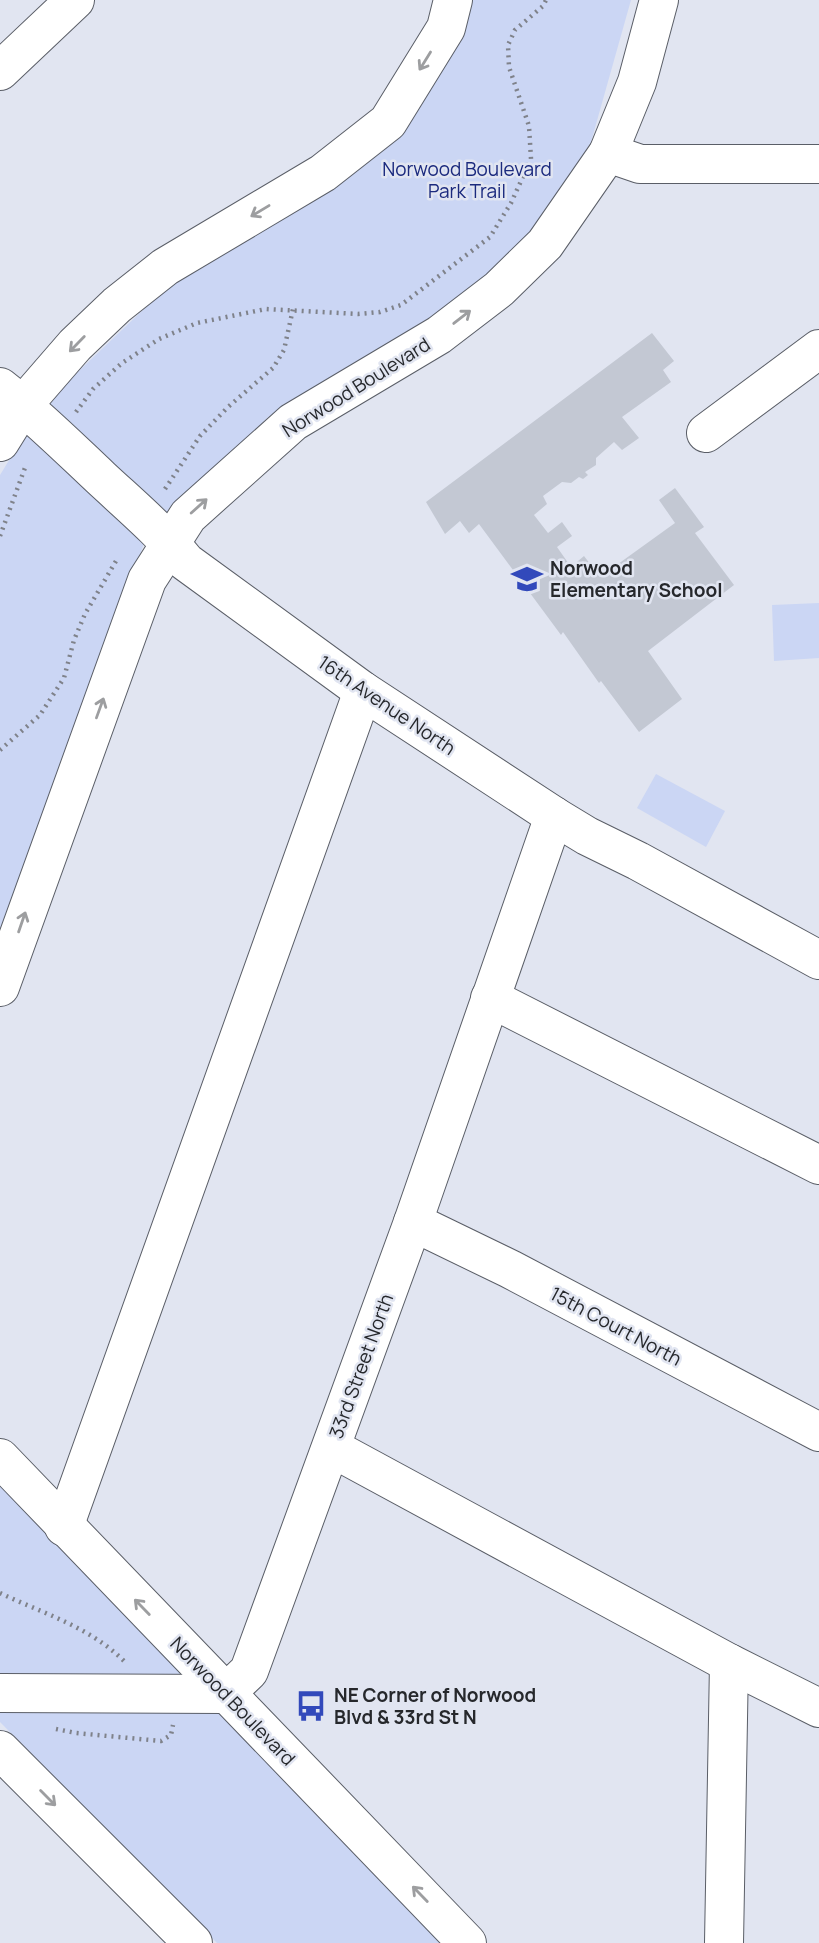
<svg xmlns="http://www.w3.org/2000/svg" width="819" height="1943" viewBox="0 0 819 1943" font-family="Manrope,sans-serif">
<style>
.green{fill:#cbd6f4}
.building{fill:#c3c8d3}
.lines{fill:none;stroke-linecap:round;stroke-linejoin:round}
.minor-casing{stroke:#5a5e67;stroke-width:40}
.path{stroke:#7f828a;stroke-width:4.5;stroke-dasharray:2 5;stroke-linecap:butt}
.minor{stroke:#fff;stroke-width:38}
.oneway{stroke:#9d9ea0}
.labels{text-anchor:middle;stroke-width:5;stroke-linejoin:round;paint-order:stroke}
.park-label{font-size:19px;fill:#1b2a7e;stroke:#e1e5f1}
.street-label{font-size:19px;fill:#26282c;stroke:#e1e5f1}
.poi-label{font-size:19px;font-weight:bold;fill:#26282c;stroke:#e1e5f1;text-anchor:start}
</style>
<rect width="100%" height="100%" fill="#e1e5f1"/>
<!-- green -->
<g class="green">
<path d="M467,0H631L591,142L535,235L479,285L385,348L268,417L144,543L0,962V475L43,405L185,270L349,173Z"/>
<path d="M819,603V658L774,661L772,605Z"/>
<path d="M656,774L725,811L706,847L637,808Z"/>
<path d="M0,1443L445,1943H217L0,1722Z"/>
</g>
<!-- building -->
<path class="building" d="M652,333L674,361L663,370L671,382L622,417L639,438L622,450L614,442L596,458V465L585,472L588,475L583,479L579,477L571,483L562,482L543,496L547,504L534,515L548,533L562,522L572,536L557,547L571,567L584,556L600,577L675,523L659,500L675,488L704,527L695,533L734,585L648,651L682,699L639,732L601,681L599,683L563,632L561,635L479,524L469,533L460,521L445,534L426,502Z"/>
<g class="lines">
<defs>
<g id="minor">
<path d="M0,71L75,0"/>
<path d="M608,153L640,164H819"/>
<path d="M0,387C36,415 68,447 101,478C130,505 161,531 186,562L363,691L554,816L587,836L638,861L819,960"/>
<path d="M706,433L819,349"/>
<path d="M0,442L23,405L75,345L117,305L165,267L323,173L388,122L446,28L453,0"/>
<path d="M0,987L147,580L188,516L293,422L439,335L499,289L545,244L608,153L637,82L659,0"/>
<path d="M490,998L819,1165"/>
<path d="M413,1222L510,1269L819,1432"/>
<path d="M332,1448L729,1663L819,1708"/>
<path d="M0,1458L467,1943"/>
<path d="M64,1527L363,691"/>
<path d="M0,1693L225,1694L249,1671L413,1222L554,816"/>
<path d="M0,1750L193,1943"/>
<path d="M724,1943L729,1663"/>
</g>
</defs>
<!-- minor casing -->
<use href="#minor" class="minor-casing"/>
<!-- path -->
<g class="path">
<path d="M76,412L93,389L122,363L159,339L197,323L266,309L358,314L380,312L401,305L490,237L511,203L531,159L529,126L509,67L508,45L515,30L543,6L546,0"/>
<path d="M165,489L200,436L228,407L273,368L284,350L293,309"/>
<path d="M0,536L26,465"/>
<path d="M0,750L40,715L64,678L74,640L85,614L116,561"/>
<path d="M0,1593C42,1613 90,1627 124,1661"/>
<path d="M56,1729L76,1733L161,1741L171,1735L173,1725"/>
</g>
<!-- minor -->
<use href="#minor" class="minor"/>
</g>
<!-- one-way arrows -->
<defs><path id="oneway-shaft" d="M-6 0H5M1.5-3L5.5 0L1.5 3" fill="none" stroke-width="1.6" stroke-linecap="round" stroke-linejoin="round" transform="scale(1.75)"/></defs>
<g class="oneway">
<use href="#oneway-shaft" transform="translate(425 61) rotate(122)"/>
<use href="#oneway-shaft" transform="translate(260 211) rotate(149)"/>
<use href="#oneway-shaft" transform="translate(462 317) rotate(-38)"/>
<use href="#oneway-shaft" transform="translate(77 344) rotate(134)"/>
<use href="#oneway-shaft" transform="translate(199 506) rotate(-42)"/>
<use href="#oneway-shaft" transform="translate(100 708) rotate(-70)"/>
<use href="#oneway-shaft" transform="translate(22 922) rotate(-71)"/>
<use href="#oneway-shaft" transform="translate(142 1607) rotate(-134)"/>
<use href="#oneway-shaft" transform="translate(48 1798) rotate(45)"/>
<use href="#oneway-shaft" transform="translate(420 1894) rotate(-134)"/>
</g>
<!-- icons -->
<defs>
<symbol id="school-bare" viewBox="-9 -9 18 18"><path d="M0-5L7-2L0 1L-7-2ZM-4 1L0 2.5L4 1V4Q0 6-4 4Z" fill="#3249bb" stroke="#e1e5f1" stroke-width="2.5" paint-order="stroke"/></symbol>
<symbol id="bus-bare" viewBox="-9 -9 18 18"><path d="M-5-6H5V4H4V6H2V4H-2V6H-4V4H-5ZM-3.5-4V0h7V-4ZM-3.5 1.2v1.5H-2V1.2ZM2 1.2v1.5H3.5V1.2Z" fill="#3249bb" stroke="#e1e5f1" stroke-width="2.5" paint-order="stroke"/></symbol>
</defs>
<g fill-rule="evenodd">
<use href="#school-bare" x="505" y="557" width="44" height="44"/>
<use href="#bus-bare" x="289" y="1684" width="44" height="44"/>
</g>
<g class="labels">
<!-- park labels -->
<g class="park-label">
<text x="467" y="176">Norwood Boulevard<tspan x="467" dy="22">Park Trail</tspan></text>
</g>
<!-- street labels -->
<g class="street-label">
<text transform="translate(356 387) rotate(-32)" y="7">Norwood Boulevard</text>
<text transform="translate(387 705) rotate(34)" y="7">16th Avenue North</text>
<text transform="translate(616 1326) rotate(28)" y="7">15th Court North</text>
<text transform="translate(361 1366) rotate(-70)" y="7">33rd Street North</text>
<text transform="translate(233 1701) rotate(46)" y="7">Norwood Boulevard</text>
</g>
<!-- poi labels -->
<g class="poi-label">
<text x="550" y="575">Norwood<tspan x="550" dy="22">Elementary School</tspan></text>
<text x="334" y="1702">NE Corner of Norwood<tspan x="334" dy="22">Blvd &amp; 33rd St N</tspan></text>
</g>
</g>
</svg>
